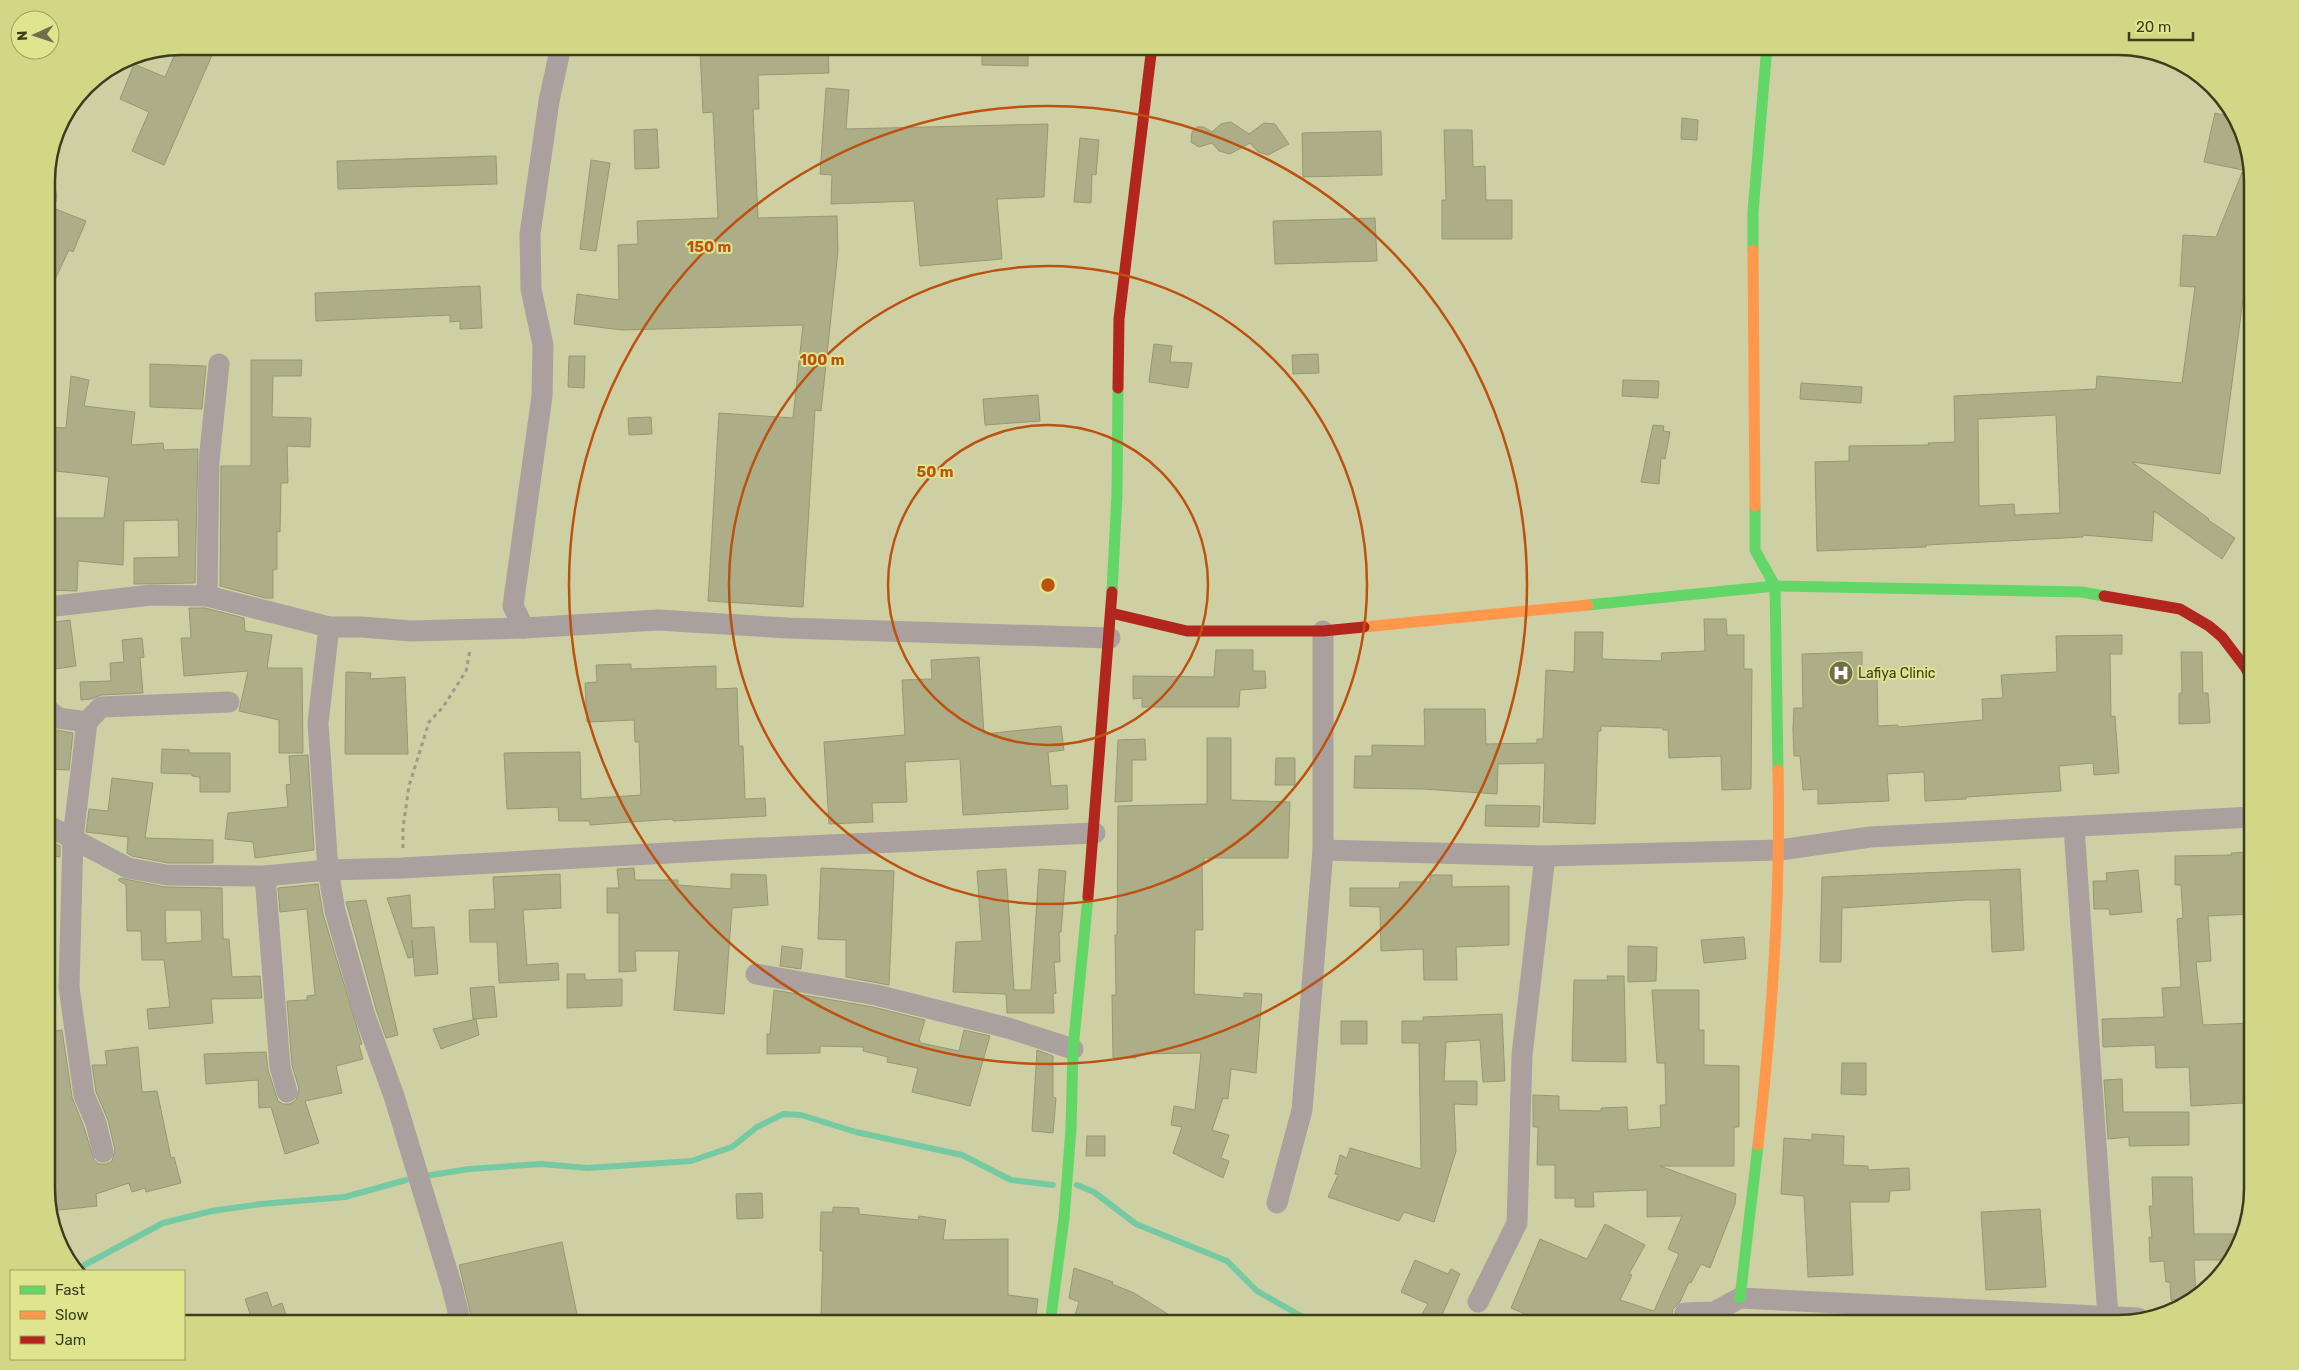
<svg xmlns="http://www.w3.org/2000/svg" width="2299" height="1370" viewBox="0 0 2299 1370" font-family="Rubik,sans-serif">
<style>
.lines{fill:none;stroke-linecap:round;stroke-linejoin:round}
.stream{stroke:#75c9a3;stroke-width:6}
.building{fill:#adae88;stroke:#969873;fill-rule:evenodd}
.path{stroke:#9e988d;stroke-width:3;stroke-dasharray:4 4;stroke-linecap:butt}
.street{stroke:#aaa09e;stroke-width:21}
.fast{stroke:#63d668;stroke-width:11}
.slow{stroke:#ff974d;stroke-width:11}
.jam{stroke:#b3261e;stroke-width:11}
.ring{fill:none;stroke:#bd5210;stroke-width:2.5}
.labels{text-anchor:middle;stroke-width:4;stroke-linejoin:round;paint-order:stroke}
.poi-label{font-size:14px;fill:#3c3d1a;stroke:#dfe48f;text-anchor:start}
.rim{fill:none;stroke:#3c3d1a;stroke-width:2.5}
.centre{fill:#bd5210;stroke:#dfe48f;stroke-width:2.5}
.ring-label{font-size:15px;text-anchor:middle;font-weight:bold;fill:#bd5210;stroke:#dfe48f;stroke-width:4;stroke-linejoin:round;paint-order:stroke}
</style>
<rect width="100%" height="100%" fill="#ced0a3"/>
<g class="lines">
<!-- stream -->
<g class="stream">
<path d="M425,1176L469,1169L541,1164L588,1168L691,1161L732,1147L757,1127L783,1114L801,1115L856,1132L962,1155L1011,1180L1053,1185"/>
<path d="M1077,1185L1094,1192L1136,1224L1227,1261L1257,1291L1315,1324"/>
<path d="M77,1269L163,1223L212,1211L261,1204L345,1197L406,1180"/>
</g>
</g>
<!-- building -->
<g class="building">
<path d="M216,46L164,165L132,151L149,112L120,99L134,64L165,77L178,47Z"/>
<path d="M786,46H828L829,73L758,75L759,109H753L758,218L837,216L838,251L821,411L815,410L803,607L708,601L719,413L793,418L803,325L621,330L574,324L577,294L619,300L618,245L638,244L637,221L718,218L713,112L703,113L700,49Z"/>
<path d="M982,46H1028V66L982,65Z"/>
<path d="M826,88L849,90L846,129L1048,124L1044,197L997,199L1002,259L920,266L914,201L831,204L832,175L820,174Z"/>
<path d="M2215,113L2236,118L2252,172V231L2220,474L2132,462L2209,519L2208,520L2235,538L2222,559L2154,511L2152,541L2083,535V537L1926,545V547L1817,551L1815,462L1849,461V446L1929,445L1928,443L1955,442L1954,396L2096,389L2097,376L2182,383L2195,287L2180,286L2183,235L2216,237L2243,170L2204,162ZM2056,415L2060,513L2015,515L2014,504L1979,506L1978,419Z"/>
<path d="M1682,118L1698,120L1697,140L1681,139Z"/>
<path d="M1231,122L1249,134L1264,123L1275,124L1289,144L1268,155L1258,152L1250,143L1230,154L1219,151L1212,143L1199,147L1191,142L1192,132L1197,127H1204L1212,132L1221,124Z"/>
<path d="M657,129L659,168L635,169L634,130Z"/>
<path d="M1444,130H1472L1473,167L1485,166L1486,200H1512V239H1442V200H1446Z"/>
<path d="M1381,131L1382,175L1303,177L1302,133Z"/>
<path d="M1080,138L1099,140L1096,175L1092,174L1091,203L1074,202Z"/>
<path d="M496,156L497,184L338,189L337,161Z"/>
<path d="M591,160L610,163L596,251L580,249Z"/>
<path d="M53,208L86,221L73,252L69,250L47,296V209Z"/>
<path d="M1375,218L1377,261L1275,264L1273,221Z"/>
<path d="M480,286L482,328L460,329V321L450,322V315L316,321L315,293Z"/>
<path d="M1154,344L1172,346L1170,362L1192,363L1188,388L1149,382Z"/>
<path d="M1318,354L1319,373L1293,374L1292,355Z"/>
<path d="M569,356H585L584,388L568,387Z"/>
<path d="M251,360H302L301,376H273L272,417L311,418L310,447L287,446L288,483H281L280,532L277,531V569L273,570V598H265L220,586L221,466H251Z"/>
<path d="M150,364L206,366L202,409L150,407Z"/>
<path d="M71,376L89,380L84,406L135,412L131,445L163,443L164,450L198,449L195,583L134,584V558L179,557L178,520L124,521L123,565L78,561L77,591L47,590V518H104L109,477L47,470V427L66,428Z"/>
<path d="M1623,380L1659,381L1658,398L1622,396Z"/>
<path d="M1801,383L1862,387L1861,403L1800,399Z"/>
<path d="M1038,395L1040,421L985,425L983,399Z"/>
<path d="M651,417L652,434L629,435L628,418Z"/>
<path d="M1653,425L1664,426L1663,431L1670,432L1665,459L1661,458L1659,484L1641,482Z"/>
<path d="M189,608H205L244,618L245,631L272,635L267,668H302L303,753H279V720L239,711L248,671L184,676L181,638H191Z"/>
<path d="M1704,619H1726L1727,635H1744V669H1752L1751,789L1722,790L1721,756L1669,758L1668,730H1663V728L1601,726V731H1598L1595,824L1543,822L1545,763L1498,764L1497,794L1423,789L1354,788L1355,756H1372V745L1425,746L1424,709H1485L1486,744L1537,743V739H1543L1546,670L1574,672L1575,632H1603L1602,659L1662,661L1661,653L1705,651Z"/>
<path d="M70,620L76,666L48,670L47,623Z"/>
<path d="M2122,635V654H2110L2111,717L2115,716L2119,773L2094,775L2093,763L2059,766L2061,791L1966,797V799L1925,801L1924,772L1887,774L1889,801L1818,804V789L1803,790L1800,756H1794L1793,729L1794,708H1803L1802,654L1862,652V677H1877L1878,726L1898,725V727L1983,720L1982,699L2003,698L2001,675L2057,672L2056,636Z"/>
<path d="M142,638L144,657L140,658L143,693L101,695L91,699L81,700L80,682L111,681L110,663L124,662L122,640Z"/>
<path d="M1216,650H1253V671H1265L1266,688L1240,690L1239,707H1142V698L1133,699V676L1214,677Z"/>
<path d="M2181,652H2202L2203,693H2208L2210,723L2179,724V693H2182Z"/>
<path d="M979,657L984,734L1061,726L1064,750L1048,752L1051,786L1067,785L1068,809L963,815L960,759L905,762L907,802L872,803L873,822L829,824L824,742L905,735L902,680L932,679L931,660Z"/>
<path d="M631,664V669L716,666V689L737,688L739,746H743L745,799L765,798L766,816L673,821V819L590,825V821H559L558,807L507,809L504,753L580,752L581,799L641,795L639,742H635L634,720L587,722L585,683L597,682L596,665Z"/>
<path d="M346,672L371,673L370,679L405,677L408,754H345Z"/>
<path d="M47,725L56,730L73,733L69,770L47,769Z"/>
<path d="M1207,738H1231V800L1290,802L1288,858H1204V862H1202L1203,930H1195L1194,994L1244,998V993L1262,994L1256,1073L1231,1069L1228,1099L1223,1098L1212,1130L1229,1135L1221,1158L1229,1161L1223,1178L1173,1153L1182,1127L1171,1125L1174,1106L1195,1110L1201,1053L1136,1054V1058H1113L1112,995H1116L1115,935H1117L1118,806L1207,804Z"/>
<path d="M1145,739L1146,760H1132V801L1115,802L1118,740Z"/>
<path d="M162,749L189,750V753H230V792H200V777L192,776V774L161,773Z"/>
<path d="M308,755L314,850L255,858L253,842L225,839L228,813L288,807L286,785L291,784L289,756Z"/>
<path d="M1276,758H1295V785H1275Z"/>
<path d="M112,778L153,783L145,838L213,840V863H168L132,856L127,853L128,837L86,832L89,809L108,811Z"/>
<path d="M1486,805L1540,806L1539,827L1485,826Z"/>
<path d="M47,839L60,846V857L47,855Z"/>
<path d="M2250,852L2253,914L2208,916L2211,961L2196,962L2203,1025L2253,1023V1074H2248L2249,1095H2243V1103L2191,1106L2189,1067L2156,1068L2155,1045L2103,1047L2102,1019L2164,1017L2162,988L2181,987L2177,919L2183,918L2181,885H2175V856L2232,855L2231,853Z"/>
<path d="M634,868L635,880H678V885L731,889V874L766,875L768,905L732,908L724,1014L674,1010L679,951H635L636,971L619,972V913H607V888H619L617,869Z"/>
<path d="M821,868L894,871L889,985L846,977V940L818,939Z"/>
<path d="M1006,869L1014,990H1031L1039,869L1066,871L1061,932H1059L1060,962H1054L1056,993L1053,994L1054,1013H1007L1006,994L953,992L956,942L982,941L977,871Z"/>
<path d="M2020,869L2024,950L1992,952L1990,900H1966L1842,908L1841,962H1820L1822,877Z"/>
<path d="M2138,870L2142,912L2110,915L2109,909H2094L2093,881H2107L2106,873Z"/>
<path d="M560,874L561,908L523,910L527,965L558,963L559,980L499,983L497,942H470L469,910L495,909L493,877Z"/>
<path d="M1430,875H1452V887L1509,886V945L1456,947L1457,980H1424L1423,949L1381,951L1380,907L1350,906V888H1399L1400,882H1430Z"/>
<path d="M120,878L165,887L222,888L223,939H229L232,977L260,976L262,998L211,999L213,1023L149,1029L147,1009L170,1007L164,960H142L141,931H127L126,885L118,880ZM165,910H201L202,941L166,943Z"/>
<path d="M318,884L323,914L362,1044L359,1045L363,1059L336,1066L342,1093L305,1101L319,1143L285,1154L271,1107L259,1108L258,1080L206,1084L204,1054L266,1052L268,1070L278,1101L283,1104H290L296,1100L299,1089L292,1065L287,1001L307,1000V996L315,995L307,909L280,912L278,888Z"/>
<path d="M410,895L412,928L434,927L438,974L415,976L412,940L413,957L408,958L387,898Z"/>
<path d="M366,900L398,1035L386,1038L376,1009L346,902Z"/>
<path d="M1744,937L1746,959L1704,963L1701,940Z"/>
<path d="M782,946L803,949L801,969L780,966Z"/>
<path d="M1628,946L1657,947L1656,981L1628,982Z"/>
<path d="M567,974H585V980L622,979V1006L567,1008Z"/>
<path d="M1607,976H1624L1626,1062L1572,1061L1574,980H1608Z"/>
<path d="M494,986L497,1017L473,1019L470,988Z"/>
<path d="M774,990L873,1007L925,1020L919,1040L921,1043L959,1051L964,1030L990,1036L970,1106L912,1092L918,1068L887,1062L888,1057L863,1051L864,1047L820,1046V1053L767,1054V1034H770Z"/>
<path d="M1652,990H1699V1030H1704V1065L1739,1066V1127H1734V1166H1660L1736,1194L1735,1204L1710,1268L1701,1264L1691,1283L1689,1282L1680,1302L1673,1309L1670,1324H1548L1511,1308L1540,1239L1587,1259L1605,1224L1645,1245L1629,1274L1632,1275L1620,1300L1654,1311L1679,1254L1668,1249L1682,1216L1647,1217V1190L1593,1192L1594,1207H1575V1198H1555V1165H1537L1538,1127H1533V1095L1559,1096V1110L1601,1111V1108L1627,1107L1628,1130L1661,1127L1660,1105H1666L1665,1063H1657Z"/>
<path d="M1502,1014L1505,1081L1483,1082L1480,1040L1446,1042L1444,1081H1477V1105L1454,1104L1456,1151L1434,1222L1404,1212L1399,1221L1328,1197L1338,1175L1335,1174L1340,1155L1347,1158L1350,1148L1421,1169L1419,1043H1402V1021H1423V1017Z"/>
<path d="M476,1019L479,1035L441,1049L433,1029Z"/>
<rect x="1341" y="1021" width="26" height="23"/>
<path d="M62,1030L72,1097L84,1127L94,1160L99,1164H106L112,1161L115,1150L108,1120L96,1092L92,1065H107L105,1051L138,1047L142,1092L157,1091L171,1158L174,1157L181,1183L146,1192L145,1188L132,1192L129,1183L96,1194L97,1206L50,1211L47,1198V1075L54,1074L48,1032Z"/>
<path d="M1037,1050L1053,1056V1097L1056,1098L1053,1133L1032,1131Z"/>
<path d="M1842,1063H1866V1095L1841,1094Z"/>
<path d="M2122,1079L2123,1112H2189V1145L2129,1146V1137L2108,1139L2104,1080Z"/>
<path d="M1812,1134L1844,1136L1843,1165L1868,1166V1170L1909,1168L1910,1190L1890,1191L1889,1202H1850L1853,1275L1808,1277L1804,1196L1781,1194L1784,1138L1812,1140Z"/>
<path d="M1087,1136H1105V1156H1086Z"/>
<path d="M2152,1177H2192L2194,1234H2241L2235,1257L2232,1260H2194L2196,1295L2192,1299L2171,1300L2170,1282H2166L2164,1261L2150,1262L2149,1237H2152L2149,1206H2153Z"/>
<path d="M762,1193L763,1218L737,1219L736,1194Z"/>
<path d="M833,1207L859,1208V1214L918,1220L919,1216L946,1220L943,1240L1008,1239V1295L1038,1299L1035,1324L1007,1321V1324H880V1319L821,1318L823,1251H820L821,1212H833Z"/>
<path d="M2040,1209L2046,1287L1986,1290L1981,1212Z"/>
<path d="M562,1242L579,1324H473L459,1265Z"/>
<path d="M1415,1260L1448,1274L1451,1269L1460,1274L1438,1324H1416L1428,1304L1401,1292Z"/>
<path d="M1074,1268L1113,1282L1112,1284L1134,1293L1184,1324H1072L1079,1302L1069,1298Z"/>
<path d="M267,1292L272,1307L282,1303L289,1324H232L231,1321L250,1314L245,1299Z"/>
</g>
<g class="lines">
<!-- path -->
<path class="path" d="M403,848V828L409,786L429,722L443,707L466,671L470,650"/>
<!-- street -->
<g class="street">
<path d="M47,197V196"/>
<path d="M207,596L209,461L219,364"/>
<path d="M47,607L151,595L207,596L329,627H362L411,631L524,628L658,620L787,628L1110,638"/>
<path d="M329,627L318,723L328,870L335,911L364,1013L394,1096L452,1287L461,1324"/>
<path d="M524,628L513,606L542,396L543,345L531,289L530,234L549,101L561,46"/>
<path d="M47,709L58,718L87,722"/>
<path d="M47,825L128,868L167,875L265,876L328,870L402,868L739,849L1095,833"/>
<path d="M2074,827L2108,1317"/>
<path d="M1323,850L1545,856L1780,850L1870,837L2253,817"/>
<path d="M265,876L280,1067L287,1092"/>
<path d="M756,974L876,995L1008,1028L1073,1049"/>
<path d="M103,1152L96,1123L84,1095L69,987L73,838L87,722L101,707L229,702"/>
<path d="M1277,1203L1302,1110L1323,850V631"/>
<path d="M1478,1302L1517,1223L1522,1055L1545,856"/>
<path d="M1682,1324L1685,1313L1714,1312L1740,1298L2138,1318"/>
</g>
<!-- fast -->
<g class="fast">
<path d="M1753,250V212L1767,46"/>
<path d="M1755,506V550L1775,586L2082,592L2104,596"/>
<path d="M1112,592L1117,494L1118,388"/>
<path d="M1588,605L1775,586L1778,770"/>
<path d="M1740,1298L1758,1145"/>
<path d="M1050,1324L1064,1218L1071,1129L1073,1049L1088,897"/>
</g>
<!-- slow -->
<g class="slow">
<path d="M1753,250L1755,506"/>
<path d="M1364,627L1588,605"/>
<path d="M1758,1145C1772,1021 1781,895 1778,770"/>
</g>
<!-- jam -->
<g class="jam">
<path d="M1118,388L1119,319L1152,46"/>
<path d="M2104,596L2180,609L2209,626L2222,637L2245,667L2253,682"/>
<path d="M1111,613L1187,631H1323L1364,627"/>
<path d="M1088,897L1112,592"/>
</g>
</g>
<!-- distance rings -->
<g class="ring">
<circle cx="1048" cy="585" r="160"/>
<circle cx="1048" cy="585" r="319"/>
<circle cx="1048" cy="585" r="479"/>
</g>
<!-- icons -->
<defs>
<symbol id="hospital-disc" viewBox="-11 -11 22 22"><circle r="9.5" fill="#6f704a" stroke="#dfe48f"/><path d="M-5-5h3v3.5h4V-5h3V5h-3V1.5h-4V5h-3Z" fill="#fff"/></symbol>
</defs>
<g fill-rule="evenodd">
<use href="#hospital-disc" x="1827" y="659" width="28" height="28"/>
</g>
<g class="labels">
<!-- poi labels -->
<g class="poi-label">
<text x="1858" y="678">Lafiya Clinic</text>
</g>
</g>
<!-- crop -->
<path d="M0 0H2299V1370H0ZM181 55H2118A126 126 0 0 1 2244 181V1189A126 126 0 0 1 2118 1315H181A126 126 0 0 1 55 1189V181A126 126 0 0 1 181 55Z" fill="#d2d786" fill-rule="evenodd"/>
<path class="rim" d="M181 55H2118A126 126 0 0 1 2244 181V1189A126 126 0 0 1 2118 1315H181A126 126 0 0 1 55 1189V181A126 126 0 0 1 181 55Z"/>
<circle cx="1048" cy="585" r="8" class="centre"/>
<g class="ring-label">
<text x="709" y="252">150 m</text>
<text x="822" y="365">100 m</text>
<text x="935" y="477">50 m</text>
</g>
<!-- legend -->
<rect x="10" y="1270" width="175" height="90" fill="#dfe48f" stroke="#9ea160"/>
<rect x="20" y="1286" width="25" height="8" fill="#63d668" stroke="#9ea160"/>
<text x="55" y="1295" font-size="15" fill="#3c3d1a">Fast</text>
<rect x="20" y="1311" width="25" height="8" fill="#ff974d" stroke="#9ea160"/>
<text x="55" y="1320" font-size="15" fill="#3c3d1a">Slow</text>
<rect x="20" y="1336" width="25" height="8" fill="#b3261e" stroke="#9ea160"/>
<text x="55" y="1345" font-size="15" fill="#3c3d1a">Jam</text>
<!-- north arrow -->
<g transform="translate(35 35) rotate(267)"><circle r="24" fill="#dfe48f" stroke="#9ea160"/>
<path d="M0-4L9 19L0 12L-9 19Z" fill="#6f704a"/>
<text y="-8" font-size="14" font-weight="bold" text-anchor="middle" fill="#3c3d1a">N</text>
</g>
<!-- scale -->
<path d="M2129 32v8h64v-8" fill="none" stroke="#3c3d1a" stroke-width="2.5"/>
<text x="2136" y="32" font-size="15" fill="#3c3d1a" stroke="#dfe48f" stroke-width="4" paint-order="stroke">20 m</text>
</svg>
